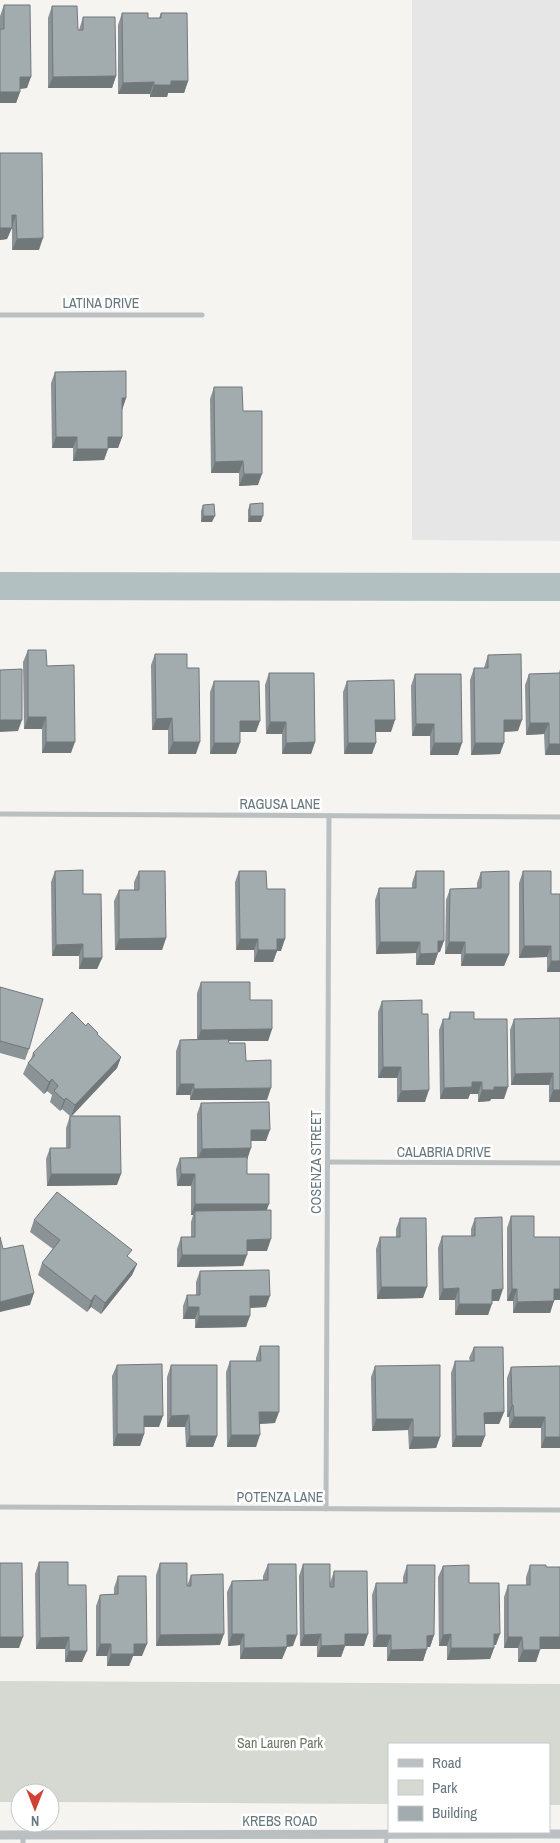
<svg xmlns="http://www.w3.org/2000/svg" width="560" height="1843" viewBox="0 0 560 1843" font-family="'Archivo Narrow',sans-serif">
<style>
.built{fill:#e5e6e5}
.green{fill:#d5d9d1}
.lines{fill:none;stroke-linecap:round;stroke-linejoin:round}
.canal{stroke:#b2c0c2;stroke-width:28}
.service{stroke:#babfc1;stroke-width:4}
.minor{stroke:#babfc1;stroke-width:5}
.tertiary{stroke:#babfc1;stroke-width:9}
.wall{fill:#8b9396}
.shaded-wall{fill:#71787a}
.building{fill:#a2abae;stroke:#71787a}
.labels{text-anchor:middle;stroke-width:5;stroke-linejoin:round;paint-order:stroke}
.street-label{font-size:14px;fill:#67787f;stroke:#fff}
.park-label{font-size:14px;fill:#6b7765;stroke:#fff}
</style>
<rect width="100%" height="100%" fill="#f5f4f1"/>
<!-- built -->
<path class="built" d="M412,0H560V541L412,540Z"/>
<!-- green -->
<path class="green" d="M0,1681L560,1684V1805H549V1744H389V1804L50,1802V1793H20V1802H0Z"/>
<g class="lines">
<!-- canal -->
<path class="canal" d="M0,586L560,587"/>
<!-- service -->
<path class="service" d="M386,1843L387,1835"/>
<!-- minor -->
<g class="minor">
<path d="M0,315H202"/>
<path d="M0,814L560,817"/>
<path d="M328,1162L560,1163"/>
<path d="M0,1507L560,1510"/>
<path d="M326,1509L329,816"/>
<path d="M23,1835V1843"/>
</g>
<!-- tertiary -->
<path class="tertiary" d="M0,1835L560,1834"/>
</g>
<!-- wall -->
<g class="wall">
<path d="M4,5L27,88L20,89V92L16,103H0V16Z"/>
<path d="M52,6L78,30H79L83,17L116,76L112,88H48V18Z"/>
<path d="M122,13L148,18H159L161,13L188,81L184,93H168L167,97H150V94H118V25Z"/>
<path d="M0,153L39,250H12V226L7,239L0,240Z"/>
<path d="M55,372L126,398L122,410V437L118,448H108L104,460L73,461V448H52L51,383Z"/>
<path d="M214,387L243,411L258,485L239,486V473H211L210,399Z"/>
<path d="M250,504L261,522H248V510Z"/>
<path d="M203,505L212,522H201V511Z"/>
<path d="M28,650L47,666L71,753H42V729H24L23,662Z"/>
<path d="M155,654L187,668L196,754H168V730H152L151,665Z"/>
<path d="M488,655L518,731L504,732L500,754L471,755L470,680L474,668H484Z"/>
<path d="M560,669V755H545L544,734L526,735L525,685L529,674L559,673Z"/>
<path d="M269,673L315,742L311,754H282V734H266L265,685Z"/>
<path d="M415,674L458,755H430V736H412L411,686Z"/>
<path d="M214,681L256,732H240L236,754H210V692Z"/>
<path d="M347,681L391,732H376L372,754H344L343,692Z"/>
<path d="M55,871L83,894L102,958L97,969H79V956H52L51,882Z"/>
<path d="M139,871L166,938L162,950H115L114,901L119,890H134V882Z"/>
<path d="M239,871L267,889L281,951H277L273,962H254V950H236L235,882Z"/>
<path d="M416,871L440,952H438L434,965H416V953L376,954L375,900L379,888H412V883Z"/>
<path d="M523,871L551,894L560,972H547V957L519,958V883Z"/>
<path d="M481,872L509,954L504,966H461V954H445L446,900L450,889L477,888V883Z"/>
<path d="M201,982L250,1000L272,1029L268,1041H229V1043L246,1061L267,1100H190V1095H176V1051L180,1040L197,1039V993Z"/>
<path d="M0,987L29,1049L25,1060L0,1053Z"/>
<path d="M382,1001L422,1014L425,1102H397V1078H378V1012Z"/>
<path d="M450,1012L474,1019L504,1099H491L490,1101L478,1102V1094H470L468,1099H440L439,1030L443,1019H448Z"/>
<path d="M560,1018V1102H549V1085H511L510,1030L514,1019Z"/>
<path d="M86,1026L98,1035L121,1057L117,1068L71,1116L117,1185L47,1186L46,1159L50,1148H66V1128L70,1116L62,1109L60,1111L50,1102L52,1095L47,1091L44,1094L23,1074L28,1063L31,1059L33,1053Z"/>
<path d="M201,1103L266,1141H251L247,1160V1174L267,1210V1251H247L243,1266L177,1267V1249L181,1237H191V1222L193,1215H191V1186H177L176,1169L180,1158L197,1157V1114Z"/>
<path d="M511,1216L534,1237L560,1300H554L550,1313H513V1301H507V1228Z"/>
<path d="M400,1218L423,1298L377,1299L376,1249L380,1237H396V1229Z"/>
<path d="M475,1218L499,1301H492L488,1315H455V1300H439L438,1248L442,1236H471V1229Z"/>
<path d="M34,1220L129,1258L137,1264L132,1275L101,1314L91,1307L87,1312L38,1275L42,1263L53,1249L30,1232Z"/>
<path d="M200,1271L266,1307L250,1308L246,1327L195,1328V1319H183V1306L187,1295H196V1282Z"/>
<path d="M260,1346L275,1423L260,1424L256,1447H227L226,1372L230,1361H256V1358Z"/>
<path d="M474,1347L504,1412L499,1424H485L481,1447H452L451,1373L455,1361H470L469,1358Z"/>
<path d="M117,1365L159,1427H144V1434L140,1446H113L112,1376Z"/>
<path d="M171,1365L217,1436L213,1447H186L185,1427H167V1377Z"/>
<path d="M375,1366L440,1437L436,1448L409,1449L408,1430L372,1431L371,1377Z"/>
<path d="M560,1366V1448H541V1428H509V1417H507V1378L511,1367Z"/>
<path d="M39,1562L68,1585L82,1662H65V1649H36L35,1574Z"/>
<path d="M160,1563L187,1586L191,1575L220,1645L156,1646V1575Z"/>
<path d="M268,1564L293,1646L287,1647L282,1659H240V1645L228,1646L227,1592L232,1581L263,1580V1576Z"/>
<path d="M303,1564L330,1583L334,1571L364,1646H345L341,1657H317V1646H300L299,1576Z"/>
<path d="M407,1565L434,1635L430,1647H427L423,1661H387V1647H373L372,1595L376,1583H403V1577Z"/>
<path d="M530,1565L546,1567L560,1649H540L536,1662H518V1648H504V1597L508,1585H526V1577Z"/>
<path d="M443,1566L469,1583L496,1645H494V1648L490,1659L447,1660V1646H439L438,1577Z"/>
<path d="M118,1576L142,1656H133L129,1666H107V1656H96V1606L100,1595L114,1594V1588Z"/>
</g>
<!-- shaded-wall -->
<g class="shaded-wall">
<path d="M116,76L112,88H48L53,77Z"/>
<path d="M20,77H31L27,88L16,89Z"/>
<path d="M171,81H188L184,93H168L167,97H150L154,85Z"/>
<path d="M154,82L150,94H118L123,83Z"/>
<path d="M0,92H20L16,103H0Z"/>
<path d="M12,215H16L12,226H7Z"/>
<path d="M0,228H12L7,239L0,240Z"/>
<path d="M43,238L39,250H12L17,239Z"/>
<path d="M122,398H126L122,410Z"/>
<path d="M56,437H77L73,448H52Z"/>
<path d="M108,437H122L118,448H104Z"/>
<path d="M77,449H108L104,460L73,461Z"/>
<path d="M243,461L239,473H211L215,462Z"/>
<path d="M244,474H262L258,485L239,486Z"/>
<path d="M203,516H215L212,522H201Z"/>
<path d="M250,516H263L261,522H248Z"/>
<path d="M28,717H46L42,729H24Z"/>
<path d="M172,718L168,730H152L156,719Z"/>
<path d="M0,720H22L18,731L0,732Z"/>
<path d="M375,720H395L391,732H371Z"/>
<path d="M504,720H522L518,731L500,732Z"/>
<path d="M240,721H260L256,732H236Z"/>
<path d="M270,722H286L282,734H266Z"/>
<path d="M530,723H549L544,734L526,735Z"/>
<path d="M416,724H434L430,736H412Z"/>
<path d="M46,742H75L71,753H42Z"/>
<path d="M173,742H200L196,754H168Z"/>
<path d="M315,742L311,754H282L286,743Z"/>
<path d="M214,743H240L236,754H210Z"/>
<path d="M348,743H376L372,754H344Z"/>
<path d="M434,743H462L458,755H430Z"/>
<path d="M475,743H504L500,754L471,755Z"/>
<path d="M549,744H560V755H545Z"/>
<path d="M166,938L162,950H115L119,939Z"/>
<path d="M240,939H258L254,950H236Z"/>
<path d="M277,939H285L281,951H277L273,962H254L258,950Z"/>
<path d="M438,941H444L440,952H434Z"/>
<path d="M380,942H420L416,953L376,954Z"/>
<path d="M449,942H465L461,954H445Z"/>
<path d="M83,944L79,956H52L56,945Z"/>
<path d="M524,946H551L547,957L519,958Z"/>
<path d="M438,953L434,965H416L420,954Z"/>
<path d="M465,954H509L504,966H461Z"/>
<path d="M83,958H102L97,969H79Z"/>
<path d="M551,961H560V972H547Z"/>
<path d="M272,1029L268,1041H197L201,1030Z"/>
<path d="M121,1057L117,1068L71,1117L75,1105Z"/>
<path d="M383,1067H401L397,1078H378Z"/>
<path d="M553,1073L549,1085H511L515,1074Z"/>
<path d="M52,1079L47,1091L44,1094L49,1082Z"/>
<path d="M472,1082H482L478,1094H470L468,1099H440L444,1088Z"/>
<path d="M180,1084H194L190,1095H176Z"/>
<path d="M494,1087H508L504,1099H491L490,1101L478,1102L482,1090Z"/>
<path d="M271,1088L267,1100H190L194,1089Z"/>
<path d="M429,1090L425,1102H397L401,1091Z"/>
<path d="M553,1090H560V1102H549Z"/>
<path d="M66,1098L62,1109L60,1111L64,1100Z"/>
<path d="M251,1130H270L266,1141H247Z"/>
<path d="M251,1148L247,1160H197L202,1149Z"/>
<path d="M51,1174H121L117,1185L47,1186Z"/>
<path d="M181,1174H195L191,1186H177Z"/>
<path d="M195,1204H269L265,1215L195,1211L193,1215H191Z"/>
<path d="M271,1239L267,1251H242L247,1240Z"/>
<path d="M182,1255H247L243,1266L177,1267Z"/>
<path d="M137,1264L132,1275L101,1314L105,1303Z"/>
<path d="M381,1287H427L423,1298L377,1299Z"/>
<path d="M459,1288L455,1300H439L443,1289Z"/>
<path d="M503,1289L499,1301H488L492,1290Z"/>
<path d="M512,1289H517L513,1301H507Z"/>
<path d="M554,1289H560V1300H550Z"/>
<path d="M34,1293L30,1305L0,1312V1302Z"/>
<path d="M95,1295L91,1307L87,1312L91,1301Z"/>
<path d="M250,1296H270L266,1307L246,1308Z"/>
<path d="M554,1301L550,1313H513L517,1302Z"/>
<path d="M459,1304H492L488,1315H455Z"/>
<path d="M188,1307H199L195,1319H183Z"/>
<path d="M199,1316H250L246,1327L195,1328Z"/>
<path d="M512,1405H513L509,1417H507Z"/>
<path d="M259,1412H279L275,1423L255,1424Z"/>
<path d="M504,1412L499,1424H480L484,1413Z"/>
<path d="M189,1415L185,1427H167L171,1416Z"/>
<path d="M144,1416H163L159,1427H140Z"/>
<path d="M514,1417H545L541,1428H509Z"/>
<path d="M376,1419H413L408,1430L372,1431Z"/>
<path d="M117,1434H144L140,1446H113Z"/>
<path d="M231,1435H260L256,1447H227Z"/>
<path d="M190,1436H217L213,1447H186Z"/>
<path d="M456,1436H485L481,1447H452Z"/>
<path d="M413,1437H440L436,1448L409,1449Z"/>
<path d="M545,1437H560V1448H541Z"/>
<path d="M224,1634L220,1645L156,1646L160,1635Z"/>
<path d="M232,1634H244L240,1645L228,1646Z"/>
<path d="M321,1634L317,1646H300L304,1635Z"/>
<path d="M345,1634H368L364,1646H345L341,1657H317L321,1646Z"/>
<path d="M451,1634L447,1646H439L443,1635Z"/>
<path d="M494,1634H500L496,1645H490Z"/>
<path d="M287,1635H297L293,1646L282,1647Z"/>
<path d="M377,1635H391L387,1647H373Z"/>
<path d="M434,1635L430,1647H423L427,1636Z"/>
<path d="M0,1637H23L19,1648H0Z"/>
<path d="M69,1637L65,1649H36L40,1638Z"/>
<path d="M508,1637H522L518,1648H504Z"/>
<path d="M540,1637H560V1649H536Z"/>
<path d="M100,1644H111L107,1656H96Z"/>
<path d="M134,1644H147L142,1656H133L129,1666H107L111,1654Z"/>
<path d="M287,1647L282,1659H240L244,1648Z"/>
<path d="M451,1648H494L490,1659L447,1660Z"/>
<path d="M427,1649L423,1661H387L391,1650Z"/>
<path d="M523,1650H540L536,1662H518Z"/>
<path d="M69,1651H87L82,1662H65Z"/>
</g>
<!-- building -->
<g class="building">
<path d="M4,5H30L31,77H20V92H0V29H4Z"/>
<path d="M52,6H77L78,30H83V17H115L116,76L53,77Z"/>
<path d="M122,13H148V18H161V13H187L188,81H171V85H154V82L123,83Z"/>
<path d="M0,153H42L43,238L17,239L16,215H12V228H0Z"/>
<path d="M126,371V398H122V437H108V449H77V437H56L55,372Z"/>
<path d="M214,387H242L243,411H262V474H244L243,461L215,462Z"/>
<path d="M263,503V516H250V504Z"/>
<path d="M214,504L215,516H203V505Z"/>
<path d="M28,650H46L47,666L74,665L75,742H46V717H28Z"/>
<path d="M155,654H187V668H199L200,742H173L172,718L156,719Z"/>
<path d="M521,654L522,720H504V743H475L474,668H488V655Z"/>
<path d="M22,669V720H0V670Z"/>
<path d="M269,673H314L315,742L286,743V722H270Z"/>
<path d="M560,673V744H549V723H530L529,674Z"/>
<path d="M415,674H461L462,743H434V724H416Z"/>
<path d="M394,680L395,720H375L376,743H348L347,681Z"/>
<path d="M214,681H259L260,721H240V743H214Z"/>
<path d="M83,870V894H101L102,958H83V944L56,945L55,871Z"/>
<path d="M139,871H165L166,938L119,939V890H139Z"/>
<path d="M239,871H266L267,889H285V939H277V950H258V939H240Z"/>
<path d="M416,871H444V941H438V953L420,954V942H380L379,888H416Z"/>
<path d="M509,871V954H465V942H449L450,889L481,888V872Z"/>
<path d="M523,871H551V894H560V961H551V946H524Z"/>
<path d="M201,982H250V1000H272V1029L201,1030Z"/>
<path d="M0,987L43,999L29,1049L0,1041Z"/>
<path d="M422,1000V1014H428L429,1090L401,1091V1067H383L382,1001Z"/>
<path d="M72,1012L86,1026L88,1023L98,1033L97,1034L121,1057L75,1105L66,1098L64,1100L54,1091L58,1086L52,1079L49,1082L28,1063L35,1055L33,1053Z"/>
<path d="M450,1012H474V1019H507L508,1087H494V1090H482V1082H472V1087L444,1088L443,1019H450Z"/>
<path d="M560,1018V1090H553V1073L515,1074L514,1019Z"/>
<path d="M228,1039L229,1043H245L246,1061L271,1060V1088L194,1089V1084H180V1040Z"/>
<path d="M269,1102L270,1130H251V1148L202,1149L201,1103Z"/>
<path d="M70,1116H120L121,1174H51L50,1148H70Z"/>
<path d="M247,1157V1174H269V1204H195V1174H181L180,1158Z"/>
<path d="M57,1192L132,1250L127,1256L137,1264L105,1303L95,1295L91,1301L42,1263L60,1240L34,1220Z"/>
<path d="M271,1210V1239L247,1240V1255H182L181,1237H195V1211Z"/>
<path d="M511,1216H534V1237H560V1289H554V1301L517,1302V1289H512Z"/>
<path d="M502,1217L503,1289L492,1290V1304H459V1288L443,1289L442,1236H475V1218Z"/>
<path d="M400,1218H426L427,1287H381L380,1237H400Z"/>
<path d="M0,1237L3,1249L23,1245L34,1293L0,1302Z"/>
<path d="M269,1270L270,1296H250V1316H199V1307H188L187,1295H200V1271Z"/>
<path d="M260,1346H279V1412H259L260,1435H231L230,1361H261Z"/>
<path d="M474,1347H503L504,1412L484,1413L485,1436H456L455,1361H474Z"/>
<path d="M162,1364L163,1416H144V1434H117V1365Z"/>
<path d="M171,1365H217V1436H190L189,1415L171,1416Z"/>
<path d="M440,1365V1437H413V1419H376L375,1366Z"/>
<path d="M560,1366V1437H545V1417H514L513,1405H512L511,1367Z"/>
<path d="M39,1562H68V1585H86L87,1651H69V1637L40,1638Z"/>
<path d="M0,1563H22L23,1637H0Z"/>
<path d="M160,1563H187V1586H191V1575L223,1574L224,1634L160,1635Z"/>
<path d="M268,1564H296L297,1635H287V1647L244,1648V1634H232V1581L268,1580Z"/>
<path d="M303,1564H330V1587H334V1571H367L368,1634H345V1645L321,1646V1634L304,1635Z"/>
<path d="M407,1565H435L434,1635L427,1636V1649L391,1650V1635H377L376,1583H407Z"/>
<path d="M469,1565V1583H499L500,1634H494V1648H451V1634L443,1635V1566Z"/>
<path d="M530,1565H546V1567H560V1637H540V1650H523L522,1637H508V1585H530Z"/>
<path d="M118,1576H146L147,1644H134V1654H111V1644H100V1595L118,1594Z"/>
</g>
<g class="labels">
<!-- street labels -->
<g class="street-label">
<text x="101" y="308">LATINA DRIVE</text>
<text x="280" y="809">RAGUSA LANE</text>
<text x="444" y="1157">CALABRIA DRIVE</text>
<text transform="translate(316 1162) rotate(-90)" y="5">COSENZA STREET</text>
<text x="280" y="1502">POTENZA LANE</text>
<text x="280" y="1826">KREBS ROAD</text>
</g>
<!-- park labels -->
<g class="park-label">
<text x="280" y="1748">San Lauren Park</text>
</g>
</g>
<!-- legend -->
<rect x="388" y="1743" width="162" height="90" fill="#ffffff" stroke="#c2c9cc"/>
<rect x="398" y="1759" width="25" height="8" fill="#babfc1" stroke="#c2c9cc"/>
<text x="432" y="1768" font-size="15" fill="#67787f">Road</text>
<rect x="398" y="1780" width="25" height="15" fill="#d5d9d1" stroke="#c2c9cc"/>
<text x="432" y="1793" font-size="15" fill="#67787f">Park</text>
<rect x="398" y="1806" width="25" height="15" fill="#a2abae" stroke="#c2c9cc"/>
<text x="432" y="1818" font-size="15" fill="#67787f">Building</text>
<!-- north arrow -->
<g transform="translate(35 1808) rotate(180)"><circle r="24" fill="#ffffff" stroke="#c2c9cc"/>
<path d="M0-4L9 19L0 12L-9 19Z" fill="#d14235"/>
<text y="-8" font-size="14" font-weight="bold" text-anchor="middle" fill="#67787f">N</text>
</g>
</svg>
